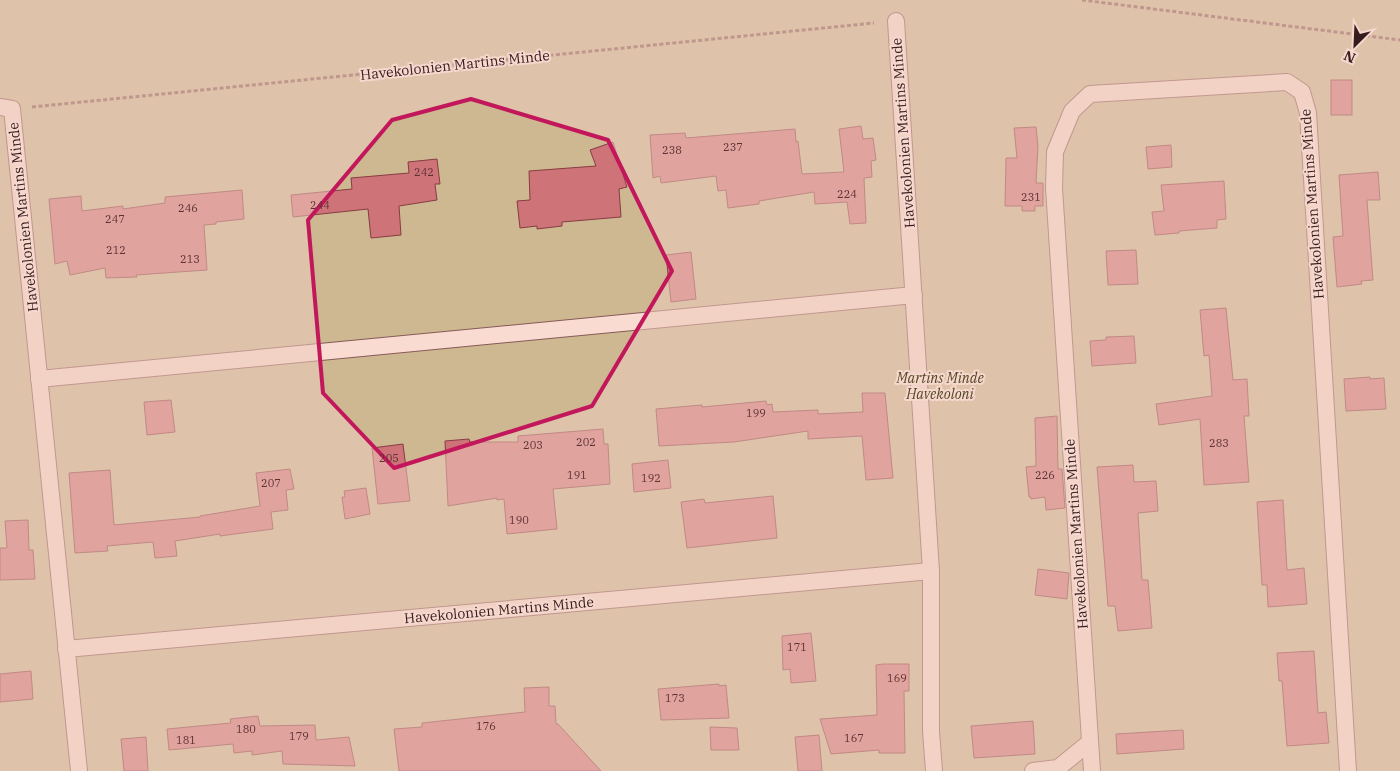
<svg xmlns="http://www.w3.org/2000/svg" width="1400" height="771" viewBox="0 0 1400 771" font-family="'IBM Plex Serif',serif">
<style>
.green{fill:#cdb892}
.building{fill:#ce7378;stroke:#873c41}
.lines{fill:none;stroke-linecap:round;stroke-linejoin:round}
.lane-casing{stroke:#875a57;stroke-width:18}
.path{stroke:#875a57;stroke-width:3;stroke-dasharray:4 2.5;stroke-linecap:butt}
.lane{stroke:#f9dbd1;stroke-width:16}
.marked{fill:none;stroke:#c2185b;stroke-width:4;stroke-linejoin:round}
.labels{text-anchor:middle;stroke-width:4;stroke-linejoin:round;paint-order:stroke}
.number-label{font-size:11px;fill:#5c3233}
.street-label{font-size:14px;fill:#361c1c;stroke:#f6d8ce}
.park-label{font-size:14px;font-style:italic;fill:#534822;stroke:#f6d8ce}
</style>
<rect width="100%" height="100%" fill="#efcabe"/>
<!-- green -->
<rect class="green" x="0" y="0" width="1400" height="771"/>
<!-- building -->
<g class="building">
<rect x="1331" y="80" width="21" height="35"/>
<path d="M861,126L863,139L873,138L876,160L871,161L872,177L864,178L866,223L850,224L847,202L815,204L814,192L759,201V204L728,208L726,190L718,191L716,176L661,183L660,176L653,178L650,135L685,133L686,138L795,129L796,142L798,141L802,174L844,172L839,129Z"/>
<path d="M1036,127L1038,146L1036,183H1043V206H1035V211H1022V206H1005L1006,158H1017L1014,128Z"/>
<path d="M613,142L627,187L619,189L621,217L562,222V226L537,229V226L520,228L517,201L530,200L529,171L596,166L590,150Z"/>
<path d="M1171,145L1172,167L1148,169L1146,147Z"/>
<path d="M437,159L440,184H435L437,200L399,206L401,235L371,238L368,209L293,217L291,195L352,189L351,178L409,173L408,162Z"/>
<path d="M1378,172L1380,200H1367L1373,280L1361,281L1362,284L1337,287L1333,237L1343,236L1339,175Z"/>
<path d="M1224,181L1226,219L1217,220V228L1179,231V233L1155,235L1152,212L1164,211L1161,185Z"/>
<path d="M242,190L244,219L216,222V224L204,225L207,270L136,275L137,277L106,278L105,268L70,275L67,261L55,264L49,199L81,196L82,211L123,206V209L165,203V197Z"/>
<path d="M1136,250L1138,284L1108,285L1106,251Z"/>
<path d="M691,252L696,299L671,302L666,255Z"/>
<path d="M1226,308L1233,380L1247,379L1249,416H1244L1249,482L1204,485L1200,419L1159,425L1156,404L1212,396L1209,355L1204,356L1200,310Z"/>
<path d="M1134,336L1136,363L1092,366L1090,341L1106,340V337Z"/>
<path d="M1370,377V379L1384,378L1386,409L1346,411L1344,379Z"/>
<path d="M862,393H885L893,478L866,480L862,436L808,439V431L734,442L659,446L656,409L702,405V407L766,401L767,405L772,404L773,412L818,410V414L863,412Z"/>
<path d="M171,400L175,432L147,435L144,402Z"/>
<path d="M1057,416L1058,469H1062L1065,508L1046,510L1045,497L1031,499V497H1029L1026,467L1036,466L1035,418Z"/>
<path d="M603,429L604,444H608L610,484L553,489L557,529L507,534L504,499L497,500V498L448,506L445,441L469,439L470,442H518V436Z"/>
<path d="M403,444L410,501L378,504L372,448Z"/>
<path d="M668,460L671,488L634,492L632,464Z"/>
<path d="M1133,465L1134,482L1156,481L1158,511L1138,513L1142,580H1148L1152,628L1118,631L1115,606H1108L1097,467Z"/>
<path d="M290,469L294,489L286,490L288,510L271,512L273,529L220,536V534L175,541L177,556L155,558L153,542L107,546L108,551L75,553L69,473L110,470L114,525L200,517V516L260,506L256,473Z"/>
<path d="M366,488L370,514L345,519L342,497H345L344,491Z"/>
<path d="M773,496L777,538L687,548L681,502L704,499L705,503Z"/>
<path d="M1283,500L1287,570L1304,568L1307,604L1268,607L1267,585H1262L1257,502Z"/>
<path d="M28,520L29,550H33L35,579L0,580V548H7L5,521Z"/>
<path d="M1038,569L1069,573L1067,599L1035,595Z"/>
<path d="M811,633L816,681L791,683L790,669L783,670L782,636Z"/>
<path d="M1314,651L1318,713L1326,712L1329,743L1287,746L1282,681H1279L1277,653Z"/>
<path d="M883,664H909V691H904L905,753H879V750L831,754L820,719L877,715L876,665Z"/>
<path d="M31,671L33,699L0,702V674Z"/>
<path d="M719,684V686L726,685L729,718L661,720L658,689Z"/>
<path d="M549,687V706H555L556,724H558L601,771H399L394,729L422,727V723L525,712L524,688Z"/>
<path d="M258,716L260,726L315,725L316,740L349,737L355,766L283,764L282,751L252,755V751L234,753L233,744L169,750L167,729L231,723L230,719Z"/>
<path d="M1033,721L1035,754L974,758L971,726Z"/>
<path d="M710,727L737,728L739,750H711Z"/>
<path d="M1183,730L1184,749L1117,754L1116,734Z"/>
<path d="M819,735L822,771H798L795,737Z"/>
<path d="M146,737L148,771H124L121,739Z"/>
</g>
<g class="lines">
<defs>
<g id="lane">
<path d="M896,21L931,571V731L934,771"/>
<path d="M0,107L12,109L79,771"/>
<path d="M39,379L914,295"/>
<path d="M66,649L931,571"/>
<path d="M1033,771L1058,768L1090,742"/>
<path d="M1092,771L1054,188L1055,152L1072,111L1090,94L1287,82L1302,92L1308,113L1348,771"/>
</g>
</defs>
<!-- lane casing -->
<use href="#lane" class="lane-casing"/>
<!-- path -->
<g class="path">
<path d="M1082,0L1400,40"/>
<path d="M32,107L874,23"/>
</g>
<!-- lane -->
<use href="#lane" class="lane"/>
</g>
<!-- marked area -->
<path d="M0 0H1400V771H0ZM471,99L608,140L672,271L592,406L394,468L323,393L308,220L392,120Z" fill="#efcabe" fill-opacity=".55" fill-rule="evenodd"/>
<path class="marked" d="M471,99L608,140L672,271L592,406L394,468L323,393L308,220L392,120Z"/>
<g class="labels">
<!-- number labels -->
<g class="number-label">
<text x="733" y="151">237</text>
<text x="672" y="154">238</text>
<text x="424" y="176">242</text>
<text x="847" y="198">224</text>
<text x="1031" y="201">231</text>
<text x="320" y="209">244</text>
<text x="188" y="212">246</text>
<text x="115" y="223">247</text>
<text x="116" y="254">212</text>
<text x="190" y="263">213</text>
<text x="756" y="417">199</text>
<text x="586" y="446">202</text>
<text x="1219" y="447">283</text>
<text x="533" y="449">203</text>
<text x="389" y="462">205</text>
<text x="577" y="479">191</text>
<text x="1045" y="479">226</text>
<text x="651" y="482">192</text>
<text x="271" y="487">207</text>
<text x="519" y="524">190</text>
<text x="797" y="651">171</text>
<text x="897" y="682">169</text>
<text x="675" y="702">173</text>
<text x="486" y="730">176</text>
<text x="246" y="733">180</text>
<text x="299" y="740">179</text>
<text x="854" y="742">167</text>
<text x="186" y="744">181</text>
</g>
<!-- street labels -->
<g class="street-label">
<text transform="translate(455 65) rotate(-6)" y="5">Havekolonien Martins Minde</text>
<text transform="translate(903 133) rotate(-94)" y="5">Havekolonien Martins Minde</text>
<text transform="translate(1312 204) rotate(-94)" y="5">Havekolonien Martins Minde</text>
<text transform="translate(23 217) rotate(-96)" y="5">Havekolonien Martins Minde</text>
<text transform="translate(1076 534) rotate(-94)" y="5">Havekolonien Martins Minde</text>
<text transform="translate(499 610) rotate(-5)" y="5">Havekolonien Martins Minde</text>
</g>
<!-- park labels -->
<g class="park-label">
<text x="940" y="383">Martins Minde<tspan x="940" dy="16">Havekoloni</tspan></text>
</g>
</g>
<!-- north arrow -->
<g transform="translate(1355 45) rotate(204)" stroke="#f6d8ce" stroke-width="4" paint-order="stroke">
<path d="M0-4L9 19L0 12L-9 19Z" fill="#361c1c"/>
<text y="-8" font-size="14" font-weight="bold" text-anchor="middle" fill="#361c1c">N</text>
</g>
</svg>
